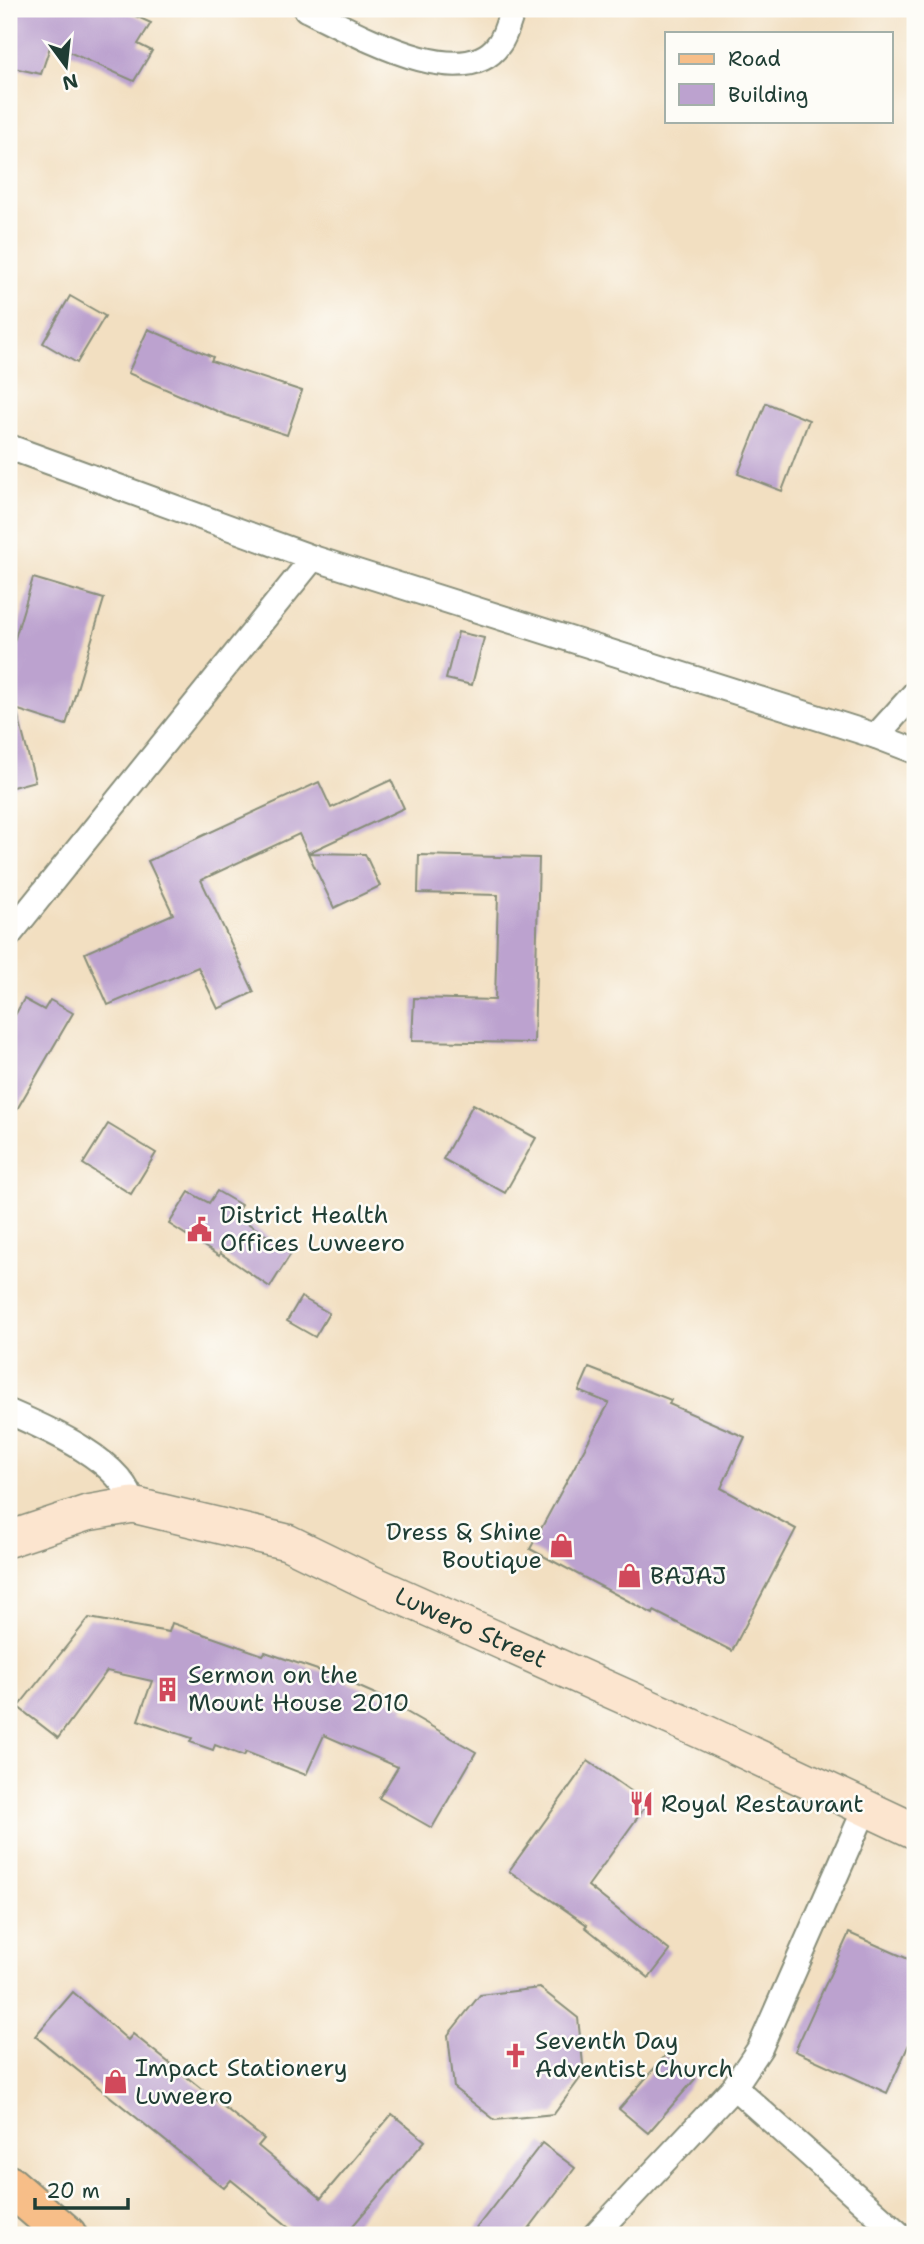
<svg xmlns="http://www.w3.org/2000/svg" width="924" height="2244" viewBox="0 0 924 2244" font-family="'Shantell Sans',sans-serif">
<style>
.building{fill:#bca2cf}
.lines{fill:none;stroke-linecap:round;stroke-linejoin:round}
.minor-casing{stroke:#888e7a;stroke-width:28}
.secondary-casing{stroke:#888e7a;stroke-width:38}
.primary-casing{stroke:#888e7a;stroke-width:42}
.minor{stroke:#fff;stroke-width:24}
.secondary{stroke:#fce5cf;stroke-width:35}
.primary{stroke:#f7be88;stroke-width:38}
.labels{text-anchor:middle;stroke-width:5;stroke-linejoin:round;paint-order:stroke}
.poi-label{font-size:24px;fill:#1f3d34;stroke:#fdfcf7;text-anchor:start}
.street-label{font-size:24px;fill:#1f3d34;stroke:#fdfcf7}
</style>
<rect width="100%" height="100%" fill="#fdfcf7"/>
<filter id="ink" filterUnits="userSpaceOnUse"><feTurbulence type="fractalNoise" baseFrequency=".0143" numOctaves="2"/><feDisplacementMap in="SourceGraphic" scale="14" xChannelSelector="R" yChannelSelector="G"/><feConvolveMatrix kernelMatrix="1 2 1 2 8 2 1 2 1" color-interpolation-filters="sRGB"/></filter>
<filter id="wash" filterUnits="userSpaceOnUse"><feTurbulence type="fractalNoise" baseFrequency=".00686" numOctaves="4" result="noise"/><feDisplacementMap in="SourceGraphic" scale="28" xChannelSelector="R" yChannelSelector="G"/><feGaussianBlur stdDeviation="1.57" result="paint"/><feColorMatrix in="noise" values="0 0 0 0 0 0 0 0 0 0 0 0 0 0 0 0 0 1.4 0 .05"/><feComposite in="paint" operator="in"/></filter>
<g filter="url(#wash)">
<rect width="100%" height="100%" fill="#f2dfc1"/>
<g id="blocks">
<!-- building -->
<g class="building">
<path d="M17,9H120L151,23L138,44L152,51L134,81L51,44L41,74L9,67V41Z"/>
<path d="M70,296L105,316L77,363L43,343Z"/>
<path d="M148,329L213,357L211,361L302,391L287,435L226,415L128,373Z"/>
<path d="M766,403L809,420L782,491L738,474Z"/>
<path d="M33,578L104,599L66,725L9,707V658Z"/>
<path d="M458,632L484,638L472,685L446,679Z"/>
<path d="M17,712L35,781L9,788V713Z"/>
<path d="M391,780L404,808L308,853L365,854L380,886L334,908L299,834L201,880L254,992L218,1009L198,967L108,1005L85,953L173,914L148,861L319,782L331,808Z"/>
<path d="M419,855L539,858L534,1043L412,1041L414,998L495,1000L498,895L418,893Z"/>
<path d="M24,999L44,1010L50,1000L73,1013L9,1123V1026Z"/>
<path d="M473,1104L536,1138L505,1193L443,1159Z"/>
<path d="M108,1124L156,1153L131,1194L83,1164Z"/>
<path d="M217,1191L241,1205L235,1215L292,1252L270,1287L220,1253L219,1256L169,1224L189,1192L209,1203Z"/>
<path d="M301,1297L329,1313L315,1337L287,1321Z"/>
<path d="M589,1368L671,1400L669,1404L745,1437L721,1488L796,1529L732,1651L654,1611L653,1614L530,1549L609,1403L579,1391Z"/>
<path d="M89,1618L169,1632L172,1623L263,1655L265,1652L332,1675L405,1707L403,1710L476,1752L432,1828L379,1798L398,1767L324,1735L306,1775L246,1752L244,1756L215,1745L213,1750L190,1742L192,1738L138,1720L152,1681L107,1671L58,1738L18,1707Z"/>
<path d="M588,1761L648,1803L588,1886L670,1951L649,1978L585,1927L587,1925L509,1871Z"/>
<path d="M849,1933L915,1962V2031L887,2093L795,2051Z"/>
<path d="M540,1988L578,2018L584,2073L554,2114L495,2120L454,2088L448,2035L480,1995Z"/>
<path d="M73,1992L128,2040L133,2034L264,2139L258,2146L321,2198L392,2114L425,2141L345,2235H299L231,2180L224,2188L35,2036Z"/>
<path d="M666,2055L695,2079L648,2133L619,2109Z"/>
<path d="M542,2143L575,2168L524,2235H471Z"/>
</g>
</g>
</g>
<g filter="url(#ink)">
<use href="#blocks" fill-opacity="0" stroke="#888e7a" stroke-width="2"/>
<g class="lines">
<defs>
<g id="minor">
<path d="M306,9C349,29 462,97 499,44C506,35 509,19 513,9"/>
<path d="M9,447L313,558L876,736L915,751"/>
<path d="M876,736L915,693"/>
<path d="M9,935L313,558"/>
<path d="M9,1412C46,1428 124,1461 133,1505"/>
<path d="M734,2087L900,2235"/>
<path d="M595,2235L734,2087L760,2048L865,1809"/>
</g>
<g id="secondary">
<path id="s1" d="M9,1539L87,1513L133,1505L287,1542L367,1581L706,1733L915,1831"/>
</g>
<path id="primary" d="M9,2185L67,2235"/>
</defs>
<!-- minor casing -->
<use href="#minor" class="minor-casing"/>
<!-- secondary casing -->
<use href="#secondary" class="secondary-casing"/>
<!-- primary casing -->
<use href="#primary" class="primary-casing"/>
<!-- minor -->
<use href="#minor" class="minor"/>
<!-- secondary -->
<use href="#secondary" class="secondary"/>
<!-- primary -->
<use href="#primary" class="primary"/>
</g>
</g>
<!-- icons -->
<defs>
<symbol id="civic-bare" viewBox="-9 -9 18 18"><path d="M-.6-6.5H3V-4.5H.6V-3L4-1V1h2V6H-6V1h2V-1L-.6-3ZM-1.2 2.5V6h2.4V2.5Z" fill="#d1495b" stroke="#fdfcf7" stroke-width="2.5" paint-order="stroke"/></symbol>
<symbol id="shop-bare" viewBox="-9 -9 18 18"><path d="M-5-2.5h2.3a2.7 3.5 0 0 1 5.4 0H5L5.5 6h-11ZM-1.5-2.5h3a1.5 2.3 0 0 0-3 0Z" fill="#d1495b" stroke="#fdfcf7" stroke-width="2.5" paint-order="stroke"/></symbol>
<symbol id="building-bare" viewBox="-9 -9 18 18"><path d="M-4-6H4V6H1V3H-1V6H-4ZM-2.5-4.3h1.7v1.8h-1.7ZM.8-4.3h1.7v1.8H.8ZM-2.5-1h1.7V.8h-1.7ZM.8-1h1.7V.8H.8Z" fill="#d1495b" stroke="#fdfcf7" stroke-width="2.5" paint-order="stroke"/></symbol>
<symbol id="restaurant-bare" viewBox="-9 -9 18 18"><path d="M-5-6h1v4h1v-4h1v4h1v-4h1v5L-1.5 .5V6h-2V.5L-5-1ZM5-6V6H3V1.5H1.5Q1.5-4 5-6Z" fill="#d1495b" stroke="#fdfcf7" stroke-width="2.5" paint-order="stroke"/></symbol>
<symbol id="church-bare" viewBox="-9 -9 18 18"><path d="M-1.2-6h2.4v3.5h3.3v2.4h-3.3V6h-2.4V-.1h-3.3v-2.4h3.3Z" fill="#d1495b" stroke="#fdfcf7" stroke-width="2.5" paint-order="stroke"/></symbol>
</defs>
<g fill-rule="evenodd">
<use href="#civic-bare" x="182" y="1212" width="35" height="35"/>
<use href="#shop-bare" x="544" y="1528" width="35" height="35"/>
<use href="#shop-bare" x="612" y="1558" width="35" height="35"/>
<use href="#building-bare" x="150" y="1672" width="35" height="35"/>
<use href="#restaurant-bare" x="624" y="1786" width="35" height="35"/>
<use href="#church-bare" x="498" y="2038" width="35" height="35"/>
<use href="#shop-bare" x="98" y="2064" width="35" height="35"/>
</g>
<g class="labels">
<!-- poi labels -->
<g class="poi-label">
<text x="220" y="1223">District Health<tspan x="220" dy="28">Offices Luweero</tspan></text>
<text x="542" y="1540" text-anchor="end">Dress &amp; Shine<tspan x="542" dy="28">Boutique</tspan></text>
<text x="650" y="1584">BAJAJ</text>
<text x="188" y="1683">Sermon on the<tspan x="188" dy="28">Mount House 2010</tspan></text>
<text x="661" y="1812">Royal Restaurant</text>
<text x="535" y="2049">Seventh Day<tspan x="535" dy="28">Adventist Church</tspan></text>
<text x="135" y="2076">Impact Stationery<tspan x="135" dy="28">Luweero</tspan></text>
</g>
<!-- street labels -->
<g class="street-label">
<text dy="8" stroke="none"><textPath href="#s1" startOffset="490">Luwero Street</textPath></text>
</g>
</g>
<!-- margin -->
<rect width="924" height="2244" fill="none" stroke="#fdfcf7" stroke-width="35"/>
<!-- legend -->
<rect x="665" y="32" width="228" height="91" fill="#fdfcf7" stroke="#a4b0a9" stroke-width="2"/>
<rect x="679" y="54" width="35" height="10" fill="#f7be88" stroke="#a4b0a9" stroke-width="2"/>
<text x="728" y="66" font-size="21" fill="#1f3d34">Road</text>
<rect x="679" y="84" width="35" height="21" fill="#bca2cf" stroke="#a4b0a9" stroke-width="2"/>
<text x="728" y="102" font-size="21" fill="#1f3d34">Building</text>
<!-- north arrow -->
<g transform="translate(66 66) rotate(165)" stroke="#fdfcf7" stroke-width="5" paint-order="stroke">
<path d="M0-5L12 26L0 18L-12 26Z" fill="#1f3d34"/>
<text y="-10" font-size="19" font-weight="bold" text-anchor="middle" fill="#1f3d34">N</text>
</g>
<!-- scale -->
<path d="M35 2198v10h93v-10" fill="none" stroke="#1f3d34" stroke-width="3.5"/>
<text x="46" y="2198" font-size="21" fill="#1f3d34" stroke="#fdfcf7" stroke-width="5" paint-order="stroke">20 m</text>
</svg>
